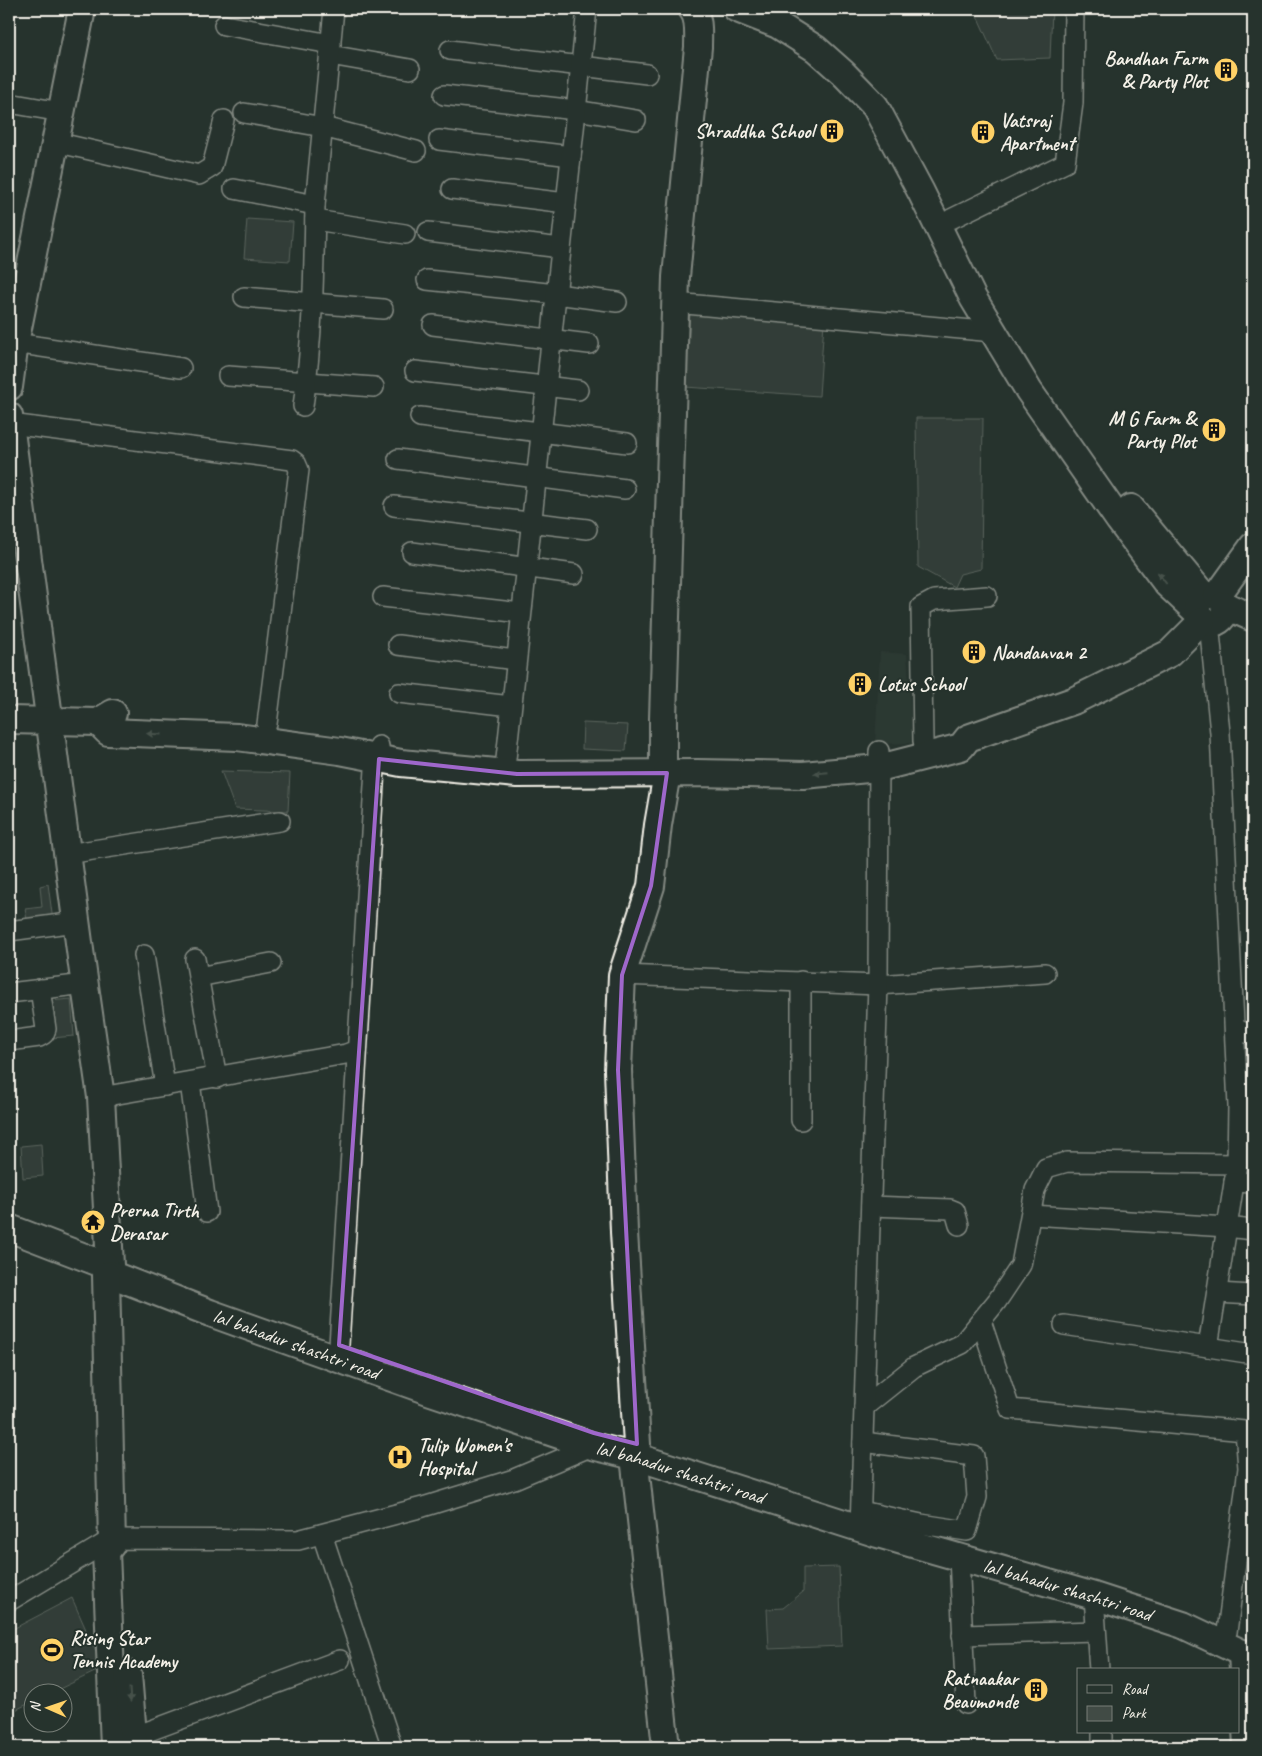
<svg xmlns="http://www.w3.org/2000/svg" width="1262" height="1756" viewBox="0 0 1262 1756" font-family="Caveat,sans-serif">
<style>
.built{fill:#333f39}
.green{fill:#414b45;stroke:#9a9e96}
.lines{fill:none;stroke-linecap:round;stroke-linejoin:round}
.street-casing{stroke:#f4f1e8;stroke-width:22}
.secondary-casing{stroke:#f4f1e8;stroke-width:30}
.street{stroke:#26332d;stroke-width:19}
.secondary{stroke:#26332d;stroke-width:26}
.oneway{fill:#6e766e}
.marked{fill:none;stroke:#9f67cb;stroke-width:4;stroke-linejoin:round}
.labels{text-anchor:middle;stroke-width:4;stroke-linejoin:round;paint-order:stroke}
.poi-label{font-size:20px;font-weight:bold;fill:#f4f1e8;stroke:#26332d;text-anchor:start}
.street-label{font-size:20px;fill:#f4f1e8;stroke:#26332d}
</style>
<rect width="100%" height="100%" fill="#26332d"/>
<filter id="ink" filterUnits="userSpaceOnUse"><feTurbulence type="fractalNoise" baseFrequency=".02" numOctaves="2"/><feDisplacementMap in="SourceGraphic" scale="10" xChannelSelector="R" yChannelSelector="G"/><feConvolveMatrix kernelMatrix="1 2 1 2 8 2 1 2 1" color-interpolation-filters="sRGB"/></filter>
<g filter="url(#ink)">
<!-- built -->
<path class="built" d="M880,652L907,654L913,743L875,744Z"/>
<!-- green -->
<g class="green">
<path d="M974,9H1052L1050,58L997,60Z"/>
<path d="M247,219L293,222L290,261L244,258Z"/>
<path d="M690,313L824,322L819,396L685,387Z"/>
<path d="M916,418H983L981,569L960,574L954,587L918,567Z"/>
<path d="M583,723L628,725L626,751L582,749Z"/>
<path d="M221,771L290,773L288,811L235,809Z"/>
<path d="M48,884L53,921L28,925L25,909L42,907L40,886Z"/>
<path d="M71,999L74,1036L52,1038L49,1001Z"/>
<path d="M41,1144L43,1176L23,1178L21,1146Z"/>
<path d="M839,1567L842,1646L769,1649L767,1609L783,1608L803,1592V1568Z"/>
<path d="M72,1598L103,1668L51,1693L32,1694V1702L9,1713V1631Z"/>
</g>
<g class="lines">
<defs>
<g id="street">
<path d="M224,25L331,44"/>
<path d="M450,50L647,74"/>
<path d="M330,55L410,69"/>
<path d="M444,95L576,110L636,120"/>
<path d="M9,103L61,112"/>
<path d="M244,113L323,127L416,151"/>
<path d="M439,140L571,156"/>
<path d="M55,142L199,175L212,167L224,120"/>
<path d="M234,189L315,205L334,9"/>
<path d="M452,189L566,203"/>
<path d="M951,219L1065,163L1073,103L1074,9"/>
<path d="M315,220L405,234"/>
<path d="M428,232L561,248"/>
<path d="M427,280L556,294L617,302"/>
<path d="M244,297L383,309"/>
<path d="M675,303L994,332"/>
<path d="M433,325L589,344"/>
<path d="M15,343L181,368"/>
<path d="M415,371L578,390"/>
<path d="M228,376L374,387"/>
<path d="M303,406C313,339 314,272 315,205"/>
<path d="M420,417L627,443"/>
<path d="M10,424L292,460L296,463L299,470L267,724"/>
<path d="M398,459L625,489"/>
<path d="M394,506L587,529"/>
<path d="M412,552L574,574"/>
<path d="M383,597L521,613"/>
<path d="M398,645L516,660"/>
<path d="M399,693L511,706"/>
<path d="M923,741L921,607L934,600L987,596"/>
<path d="M506,759L587,9"/>
<path d="M67,854L280,821"/>
<path d="M9,931L76,922"/>
<path d="M144,955L165,1086"/>
<path d="M195,959L217,1078"/>
<path d="M622,975L878,985L1045,973"/>
<path d="M198,977L271,963"/>
<path d="M801,981V1120"/>
<path d="M9,993L85,984"/>
<path d="M1235,1029L1253,1035"/>
<path d="M9,1041L39,1037L44,1034L46,1029L40,989"/>
<path d="M190,1082L207,1212"/>
<path d="M101,1097L346,1054L357,1050"/>
<path d="M1234,1182L1253,1183"/>
<path d="M871,1206L950,1209L955,1211L959,1225"/>
<path d="M1031,1215L1227,1227L1253,1230"/>
<path d="M1217,1293L1253,1295"/>
<path d="M981,1321L1010,1409L1245,1431L1248,1468L1227,1632"/>
<path d="M1064,1325L1208,1347L1237,1164"/>
<path d="M339,1345L375,769L379,759V746"/>
<path d="M1208,1347L1253,1354"/>
<path d="M864,1407L914,1367L962,1344L997,1301L1021,1265L1035,1190L1046,1168L1067,1162L1237,1164L1238,1106L1220,733L1209,623"/>
<path d="M861,1511L921,1524L967,1531L977,1497L974,1456L863,1442"/>
<path d="M860,1528L878,985L879,751"/>
<path d="M322,1534L392,1747"/>
<path d="M959,1557L966,1704"/>
<path d="M1094,1596L1099,1670"/>
<path d="M9,1601L112,1539L298,1540L423,1507L514,1479L592,1446"/>
<path d="M962,1635L1096,1631"/>
<path d="M1102,1732V1747"/>
<path d="M133,1737L340,1660"/>
</g>
<g id="secondary">
<path d="M737,9L778,25L816,49L843,73L875,106L921,192L973,298L1029,391L1119,520L1167,584L1197,612"/>
<path d="M9,387L15,343L82,9"/>
<path d="M9,416L82,965L101,1097L110,1265"/>
<path d="M1131,508L1204,596"/>
<circle cx="1211" cy="609" r="14"/>
<path d="M1217,596L1253,546"/>
<path d="M1224,605L1253,618"/>
<path d="M9,720L98,722L113,713"/>
<path d="M98,722L108,732L237,737L340,751L401,763L517,774L697,773L803,775L879,768L961,747L968,738L1073,701L1170,653L1202,621"/>
<path d="M663,773V719L676,277L698,47C698,35 700,18 692,9"/>
<path d="M9,1228L105,1265"/>
<path id="s1" d="M110,1274L210,1313L431,1392L592,1446L634,1456L878,1534L1094,1596L1183,1625L1242,1653L1253,1656"/>
<path d="M106,1275L112,1544L106,1552L114,1747"/>
<path d="M1242,1653L1247,1747"/>
<path d="M128,1674L134,1747"/>
<path d="M666,1747L634,1456L637,1444L624,1232L618,1070L622,975L651,886L658,825L667,773"/>
</g>
</defs>
<!-- street casing -->
<use href="#street" class="street-casing"/>
<!-- secondary casing -->
<use href="#secondary" class="secondary-casing"/>
<!-- street -->
<use href="#street" class="street"/>
<!-- secondary -->
<use href="#secondary" class="secondary"/>
</g>
<!-- one-way arrows -->
<defs><path id="oneway-solid" d="M-6-.8H1V-3.2L6.5 0L1 3.2V.8H-6Z" transform="scale(1.25)"/></defs>
<g class="oneway">
<use href="#oneway-solid" transform="translate(1162 578) rotate(-127)"/>
<use href="#oneway-solid" transform="translate(154 734) rotate(-177)"/>
<use href="#oneway-solid" transform="translate(821 773) rotate(175)"/>
<use href="#oneway-solid" transform="translate(130 1695) rotate(86)"/>
</g>
</g>
<!-- marked area -->
<path d="M0 0H1262V1756H0ZM379,759L517,774L667,773L651,886L622,975L618,1070L637,1444L594,1433L339,1345Z" fill="#26332d" fill-opacity=".55" fill-rule="evenodd"/>
<path class="marked" d="M379,759L517,774L667,773L651,886L622,975L618,1070L637,1444L594,1433L339,1345Z"/>
<!-- icons -->
<defs>
<symbol id="building-disc" viewBox="-11 -11 22 22"><circle r="9.5" fill="#ffd166" stroke="#26332d"/><path d="M-4-6H4V6H1V3H-1V6H-4ZM-2.5-4.3h1.7v1.8h-1.7ZM.8-4.3h1.7v1.8H.8ZM-2.5-1h1.7V.8h-1.7ZM.8-1h1.7V.8H.8Z" fill="#111"/></symbol>
<symbol id="temple-disc" viewBox="-11 -11 22 22"><circle r="9.5" fill="#ffd166" stroke="#26332d"/><path d="M0-6L5-2H3V0L6.5 2.5H4V6H1.5V3h-3V6H-4V2.5H-6.5L-3 0V-2H-5Z" fill="#111"/></symbol>
<symbol id="hospital-disc" viewBox="-11 -11 22 22"><circle r="9.5" fill="#ffd166" stroke="#26332d"/><path d="M-5-5h3v3.5h4V-5h3V5h-3V1.5h-4V5h-3Z" fill="#111"/></symbol>
<symbol id="stadium-disc" viewBox="-11 -11 22 22"><circle r="9.5" fill="#ffd166" stroke="#26332d"/><path d="M0-5a6.5 5 0 1 0 0 10a6.5 5 0 1 0 0-10ZM-3.5-1.8h7v3.6h-7Z" fill="#111"/></symbol>
</defs>
<g fill-rule="evenodd">
<use href="#building-disc" x="1212" y="56" width="28" height="28"/>
<use href="#building-disc" x="818" y="117" width="28" height="28"/>
<use href="#building-disc" x="969" y="118" width="28" height="28"/>
<use href="#building-disc" x="1200" y="416" width="28" height="28"/>
<use href="#building-disc" x="960" y="638" width="28" height="28"/>
<use href="#building-disc" x="846" y="670" width="28" height="28"/>
<use href="#temple-disc" x="79" y="1208" width="28" height="28"/>
<use href="#hospital-disc" x="386" y="1443" width="28" height="28"/>
<use href="#stadium-disc" x="38" y="1636" width="28" height="28"/>
<use href="#building-disc" x="1022" y="1676" width="28" height="28"/>
</g>
<g class="labels">
<!-- poi labels -->
<g class="poi-label">
<text x="1208" y="65" text-anchor="end">Bandhan Farm<tspan x="1208" dy="23">&amp; Party Plot</tspan></text>
<text x="1000" y="127">Vatsraj<tspan x="1000" dy="23">Apartment</tspan></text>
<text x="814" y="138" text-anchor="end">Shraddha School</text>
<text x="1196" y="425" text-anchor="end">M G Farm &amp;<tspan x="1196" dy="23">Party Plot</tspan></text>
<text x="992" y="659">Nandanvan 2</text>
<text x="878" y="691">Lotus School</text>
<text x="110" y="1217">Prerna Tirth<tspan x="110" dy="23">Derasar</tspan></text>
<text x="418" y="1452">Tulip Women's<tspan x="418" dy="23">Hospital</tspan></text>
<text x="70" y="1645">Rising Star<tspan x="70" dy="23">Tennis Academy</tspan></text>
<text x="1018" y="1685" text-anchor="end">Ratnaakar<tspan x="1018" dy="23">Beaumonde</tspan></text>
</g>
<!-- street labels -->
<g class="street-label">
<text dy="7" stroke="none"><textPath href="#s1" startOffset="199">lal bahadur shashtri road</textPath></text>
<text dy="7" stroke="none"><textPath href="#s1" startOffset="604">lal bahadur shashtri road</textPath></text>
<text dy="7" stroke="none"><textPath href="#s1" startOffset="1009">lal bahadur shashtri road</textPath></text>
</g>
</g>
<!-- margin -->
<rect width="1262" height="1756" fill="none" stroke="#26332d" stroke-width="30"/>
<rect x="15" y="15" width="1232" height="1726" fill="none" stroke="#f4f1e8" stroke-width="2" filter="url(#ink)"/>
<!-- legend -->
<rect x="1077" y="1668" width="162" height="65" fill="#26332d" stroke="#787f78"/>
<rect x="1087" y="1685" width="25" height="8" fill="#26332d" stroke="#787f78"/>
<text x="1122" y="1694" font-size="15" fill="#f4f1e8">Road</text>
<rect x="1087" y="1706" width="25" height="15" fill="#414b45" stroke="#787f78"/>
<text x="1122" y="1718" font-size="15" fill="#f4f1e8">Park</text>
<!-- north arrow -->
<g transform="translate(48 1708) rotate(272)"><circle r="24" fill="#26332d" stroke="#787f78"/>
<path d="M0-4L9 19L0 12L-9 19Z" fill="#ffd166"/>
<text y="-8" font-size="14" font-weight="bold" text-anchor="middle" fill="#f4f1e8">N</text>
</g>
</svg>
